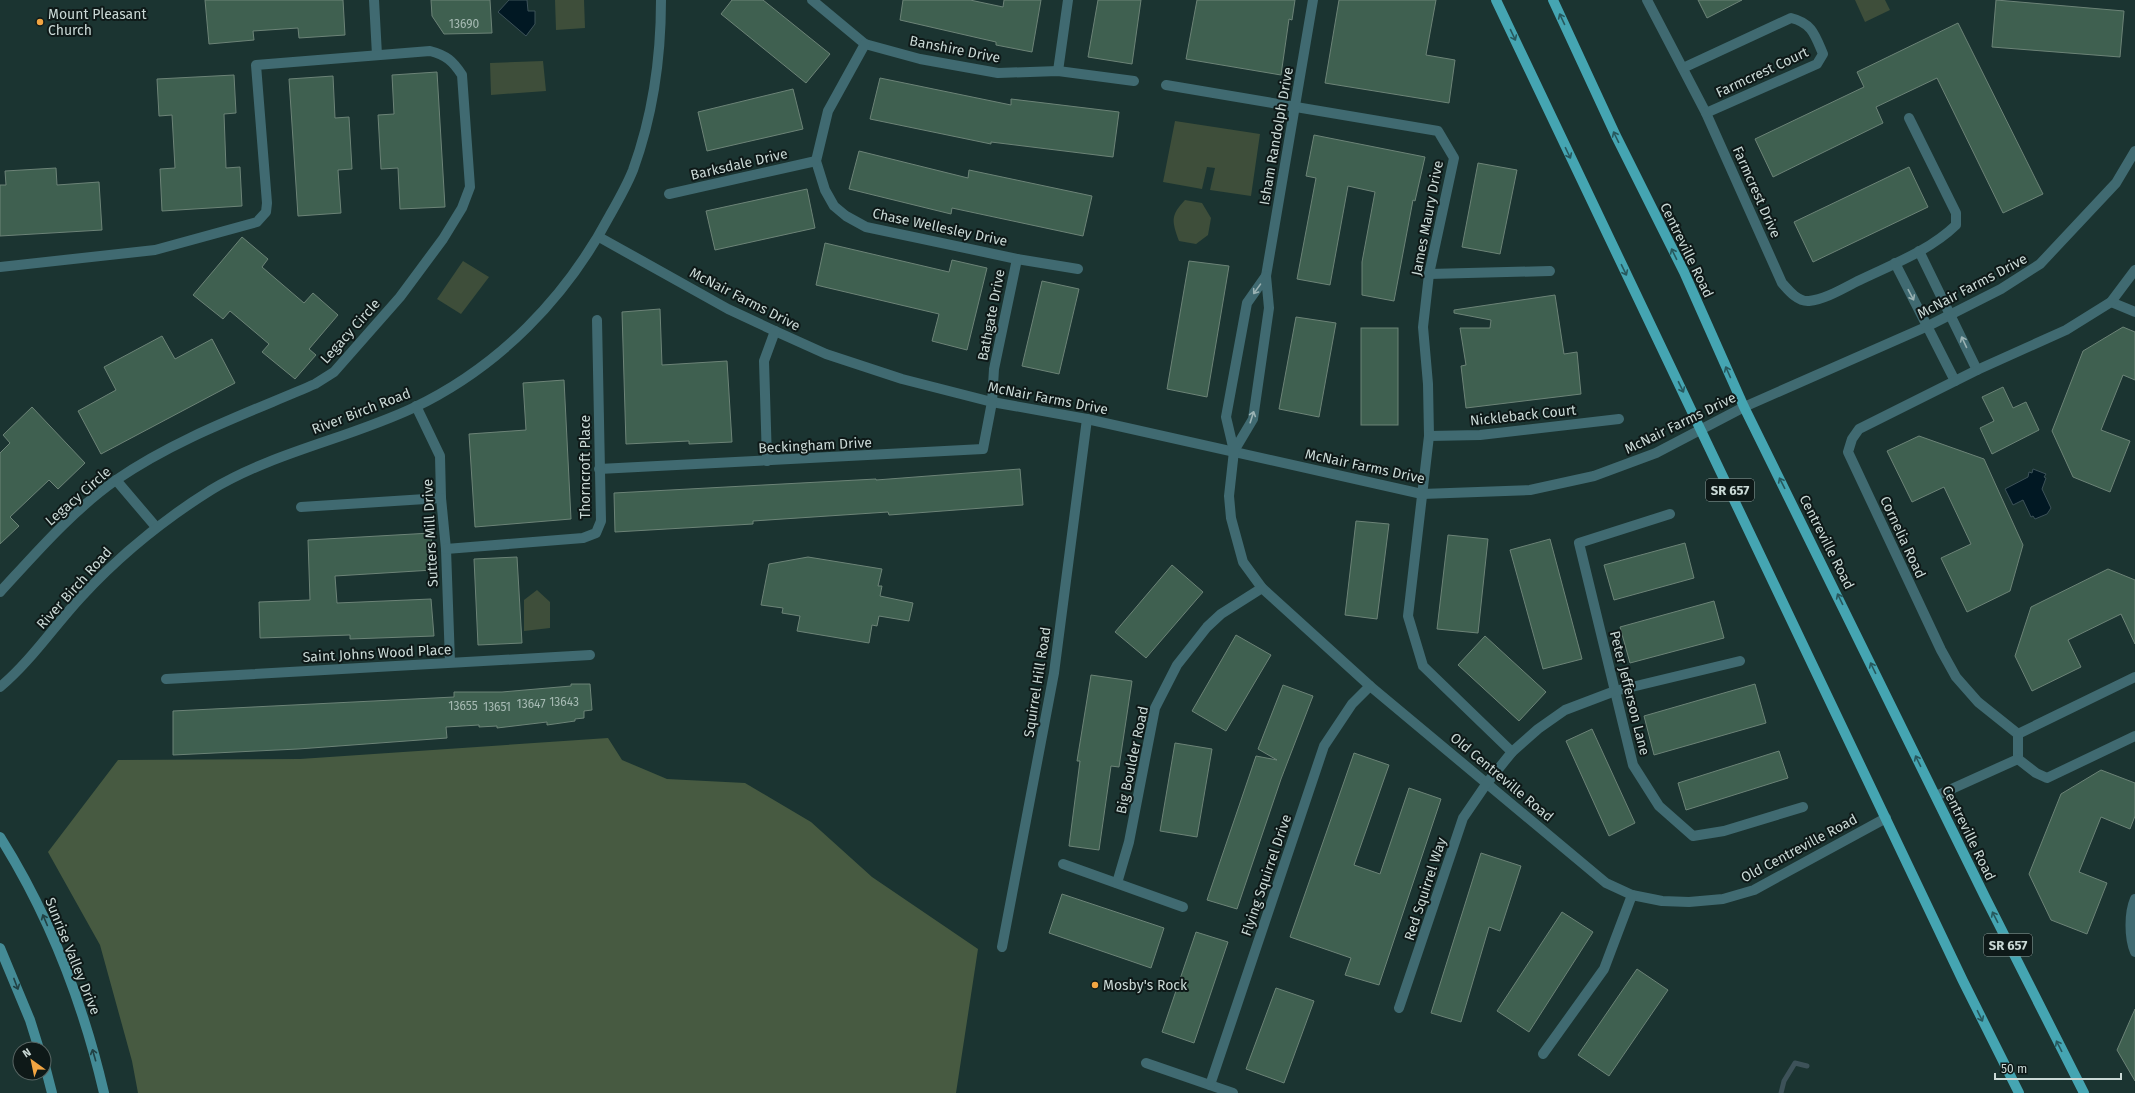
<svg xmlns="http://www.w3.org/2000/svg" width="2135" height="1093" viewBox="0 0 2135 1093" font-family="'Fira Sans',sans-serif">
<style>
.green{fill:#3e4e3a}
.forest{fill:#475a41}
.water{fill:#011823;stroke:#3d5259}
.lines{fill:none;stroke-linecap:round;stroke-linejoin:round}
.stream{stroke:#3d5259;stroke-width:5}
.building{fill:#3f6050;stroke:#6c8377}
.minor{stroke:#406a71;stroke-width:10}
.tertiary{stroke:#406a71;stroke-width:10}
.secondary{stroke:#448b96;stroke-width:10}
.primary{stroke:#45a5b2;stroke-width:10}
.oneway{stroke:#27585d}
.oneway2{stroke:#9ab2b3}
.oneway3{stroke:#214144}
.poi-dot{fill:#f2a542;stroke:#0e1918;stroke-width:1.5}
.labels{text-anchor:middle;stroke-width:4;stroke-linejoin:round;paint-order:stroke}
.number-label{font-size:12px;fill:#a7bbb4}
.shield{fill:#0e1918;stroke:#929f9d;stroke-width:1}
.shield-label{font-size:13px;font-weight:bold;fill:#cad9d6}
.poi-label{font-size:14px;fill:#cad9d6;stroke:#0e1918;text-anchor:start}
.street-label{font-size:14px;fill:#cad9d6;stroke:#0e1918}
</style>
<rect width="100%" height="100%" fill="#1b3431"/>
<!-- green -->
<g class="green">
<path d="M555,0H584L585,28L556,30Z"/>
<path d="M1855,0H1885L1890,10L1865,22Z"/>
<path d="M543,61L546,91L491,95L490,63Z"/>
<path d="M1175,121L1260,134L1251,196L1210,190L1215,168L1207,167L1202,189L1163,182Z"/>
<path d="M1185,200L1202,203L1211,218L1208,235L1196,244L1179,241C1172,221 1170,216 1185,200Z"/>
<path d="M463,261L489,277L461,314L437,299Z"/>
<path d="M537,590L550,602V628L524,631V600Z"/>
</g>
<!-- forest -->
<path class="forest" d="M608,738L622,760L667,779L745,783L811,822L872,877L978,949L956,1093H138L132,1061L100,945L48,852L118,760L300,759Z"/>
<!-- water -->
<g class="water">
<path d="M509,0H527L528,11H535V24L526,36L498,12Z"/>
<path d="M2033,469L2046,474L2044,477L2046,478L2042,489L2051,508L2047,514L2035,519L2033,516L2031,517L2023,500L2013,505L2005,489L2028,477L2029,472L2032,473Z"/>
</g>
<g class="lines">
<!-- stream -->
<path class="stream" d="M1781,1093L1784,1081L1795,1063L1807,1066"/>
</g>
<!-- building -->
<g class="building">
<path d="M205,0H343L345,35L299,38L298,28L253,31L254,40L209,44Z"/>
<path d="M431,0H490L492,33L444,34L432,16Z"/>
<path d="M732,0H763L830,54L806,83L721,14Z"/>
<path d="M903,0H970L1003,7L1004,0H1041L1032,52L996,45V42L900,20Z"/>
<path d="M1098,0H1141L1132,64L1088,57Z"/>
<path d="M1197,0H1295L1292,20L1289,19L1281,75L1186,59Z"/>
<path d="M1339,0H1436L1426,55L1455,60L1449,103L1325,83Z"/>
<path d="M1698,0H1742L1707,18Z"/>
<path d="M1996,0L2124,11L2120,57L1992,47Z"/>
<path d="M1958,23L2043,194L2003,213L1937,78L1876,107L1883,123L1773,177L1755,139L1864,87L1857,72Z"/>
<path d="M437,72L445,207L400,209L398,168L381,169L378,115L394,114L392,75Z"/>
<path d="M234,75L236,113L224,114L226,168L240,167L242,206L162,211L160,169L175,168L172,115L159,116L157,79Z"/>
<path d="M333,76L335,118L349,117L352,169L338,170L341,213L298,216L289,79Z"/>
<path d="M880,78L1011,105V99L1119,112L1113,157L991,142V144L870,119Z"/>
<path d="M793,89L803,129L707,151L698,112Z"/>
<path d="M1314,135L1425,157L1415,201L1413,200L1394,301L1362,295V262L1375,192L1348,186L1330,285L1297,279L1316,178L1306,176Z"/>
<path d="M859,151L968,178L969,170L1092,196L1083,236L952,208L951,214L849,189Z"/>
<path d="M1478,163L1517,170L1500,254L1462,247Z"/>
<path d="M1909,167L1928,207L1813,262L1794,222Z"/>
<path d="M56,168L57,185L99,182L102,230L0,236V185H6L5,171Z"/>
<path d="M807,189L815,228L715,250L706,211Z"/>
<path d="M242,237L268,259L262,267L304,303L313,293L338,315L309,349L316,355L295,379L262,352L269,344L230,311L223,319L193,295Z"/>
<path d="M825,243L949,272L952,260L987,268L967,350L932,341L939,314L816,285Z"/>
<path d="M1189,261L1229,266L1207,397L1167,389Z"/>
<path d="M1042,281L1079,289L1059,374L1022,366Z"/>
<path d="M1555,295L1564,354L1577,352L1581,394L1466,408L1461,366L1466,365L1460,328H1490L1491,320L1454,313V310Z"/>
<path d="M660,309L662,365L727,361L732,442L689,444V441L626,444L622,312Z"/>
<path d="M1296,317L1336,323L1319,417L1279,409Z"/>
<path d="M2123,327L2135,332V380L2123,375L2101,430L2130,441L2110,492L2073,477L2052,431L2083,351Z"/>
<rect x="1361" y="328" width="37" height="97"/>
<path d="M162,336L175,359L212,339L235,383L101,454L78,411L116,390L104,367Z"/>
<path d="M564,380L571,519L475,527L469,434L526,430L523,383Z"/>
<path d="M2003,387L2013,408L2026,402L2039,430L1992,454L1980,428L1994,421L1982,397Z"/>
<path d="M32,407L85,463L58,489L49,480L10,517L19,526L0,544V453L10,443L3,435Z"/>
<path d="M1919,436L1984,459L2023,545L2010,591L1967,612L1941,558L1971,544L1944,487L1912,502L1887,451Z"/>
<path d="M1020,469L1023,505L889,515L888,512L753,521V524L615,532L614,493L876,479V480Z"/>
<path d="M1356,521L1389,524L1377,619L1345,615Z"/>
<path d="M431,533L433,570L335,576L337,603L431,599L434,636L350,639V635L260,638L259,602L310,600L308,540Z"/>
<path d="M1448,535L1488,539L1478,633L1437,629Z"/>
<path d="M1550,539L1582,659L1543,669L1510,550Z"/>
<path d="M1685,543L1694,578L1614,600L1604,565Z"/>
<path d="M517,557L522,643L478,645L474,559Z"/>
<path d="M808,557L882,569L878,586H882L880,596L913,603L909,621L879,616L877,626L872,625L869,643L797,631L800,616L782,613L783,608L761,605L769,564Z"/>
<path d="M1172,565L1203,592L1146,658L1115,632Z"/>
<path d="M2108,569L2135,580V644L2121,614L2068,640L2081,667L2032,691L2015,656L2031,607Z"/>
<path d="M1714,601L1724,638L1630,663L1620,627Z"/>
<path d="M1236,635L1271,655L1226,731L1192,711Z"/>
<path d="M1485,636L1546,692L1519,721L1458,665Z"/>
<path d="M1091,675L1132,681L1119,767L1111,766L1099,850L1069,846L1080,761H1077Z"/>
<path d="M571,684H590L592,710L584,711V718L575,719V721L547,725V722L497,728V726L479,727V725L446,727L447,738L298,749L173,755V711L454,697V692H502L571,686Z"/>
<path d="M1755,684L1766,723L1654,755L1644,716Z"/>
<path d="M1283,685L1313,696L1281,779L1237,909L1207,900L1256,756L1277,760L1258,749Z"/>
<path d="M1592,729L1635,823L1609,836L1566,741Z"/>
<path d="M1175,743L1212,749L1197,837L1160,831Z"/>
<path d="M1779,751L1788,778L1686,810L1678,783Z"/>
<path d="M1354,753L1389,765L1354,865L1380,874L1409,788L1441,799L1379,985L1345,975L1351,958L1290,937Z"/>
<path d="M2101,770L2135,783V816L2130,829L2101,817L2079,872L2107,883L2087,934L2051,920L2029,874L2061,794Z"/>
<path d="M1481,853L1521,866L1500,931L1489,927L1461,1022L1431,1013Z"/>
<path d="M1062,894L1164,928L1151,968L1049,933Z"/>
<path d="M1562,912L1593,932L1529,1032L1497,1011Z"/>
<path d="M1196,932L1228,942L1194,1043L1162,1032Z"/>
<path d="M1637,969L1668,990L1609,1076L1578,1055Z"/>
<path d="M1276,988L1314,1001L1284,1083L1246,1069Z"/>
<path d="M2135,1009V1081L2117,1050Z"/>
</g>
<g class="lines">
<!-- minor -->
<g class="minor">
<path d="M374,0L377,55"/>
<path d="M812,0L865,44L920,59L998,73L1058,71L1134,81"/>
<path d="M1647,0L1706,113L1782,283C1789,291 1798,302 1809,301C1827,299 1845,287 1860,280C1893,264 1929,251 1956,225V213L1909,118"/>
<path d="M865,44L828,111L816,161L825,190L834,206L846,216L866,227L1017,259L1078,269"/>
<path d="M1683,68L1791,18C1812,23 1815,35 1823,54L1817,64L1706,113"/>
<path d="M1058,71L1068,0"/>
<path d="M1166,85L1438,131L1454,158L1429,274L1423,327L1428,384L1429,436L1408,616L1423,666L1512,752"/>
<path d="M669,194L816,161"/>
<path d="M599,237L728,309L775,331L826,354L902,379L992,402L1087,419L1422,494L1530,490L1594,476L1656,453L1744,407L1928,326L2001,289L2040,264L2116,183L2135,151"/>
<path d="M1919,251L1977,370"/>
<path d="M1895,263L1955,381"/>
<path d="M0,267L155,250L257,222L266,212L267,203L256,65L430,51C446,55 453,61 462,75L470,187L462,208L443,239L400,297L334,372L315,384C248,413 177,438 116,480C72,511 36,553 0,592"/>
<path d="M1429,274L1550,271"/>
<path d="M1266,276L1313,0"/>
<path d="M2111,302L2135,312"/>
<path d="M416,406L440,456L441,498L446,549L450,662"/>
<path d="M1429,436L1480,435L1619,419"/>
<path d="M1234,451L1253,419L1269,308L1266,276L1247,303L1226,417L1234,451L1229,496L1231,518L1243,562L1262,588L1370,686L1606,883L1632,895L1662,901L1689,902L1723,899L1754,890L1886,818"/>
<path d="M767,461L764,361L775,331"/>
<path d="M599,469L983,449L992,402L994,369L1017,259"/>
<path d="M116,480L156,527"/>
<path d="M301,507L441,498"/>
<path d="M1670,514L1579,543L1633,765L1659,806L1693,836L1724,831L1803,807"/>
<path d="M446,549L583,538L596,533L601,521L597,320"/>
<path d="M166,679L590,655"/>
<path d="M2018,734L1978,702L1956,677L1941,650L1848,452L1852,439L1859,429L1977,370L2066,330L2111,302L2135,270"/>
<path d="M2018,759V734L2135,677"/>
<path d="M2018,759L2036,773L2047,778L2135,736"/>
<path d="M1936,796L2018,759"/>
<path d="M1063,864L1183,907"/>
<path d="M1117,883L1129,842L1155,708L1177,665L1207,627L1221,614L1262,588"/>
<path d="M2135,899C2129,913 2129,937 2135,952"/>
<path d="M1002,947L1054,673L1087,419"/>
<path d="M1399,1008L1463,818L1487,783L1512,752L1538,729L1565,710L1615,691L1740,661"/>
<path d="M1543,1054L1604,969L1632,895"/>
<path d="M1146,1063L1233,1093"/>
<path d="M1210,1085L1324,746L1352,704L1370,686"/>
</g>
<!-- tertiary -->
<path class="tertiary" d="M0,687C31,661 54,626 82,596C120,555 163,520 211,490C274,452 347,439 413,408C499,367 566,298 610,215C618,201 627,185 633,170C653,115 661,58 661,0"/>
<!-- secondary -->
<g class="secondary">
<path d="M0,837C49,915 83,1003 104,1093"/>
<path d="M0,948L30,1020L39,1049"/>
<path d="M44,1062L52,1093"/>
</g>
<!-- primary -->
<g class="primary">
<path d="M1496,0L1963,981L2019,1093"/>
<path d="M1553,0L1616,136L1684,272L1744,407L1985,897L2084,1093"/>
</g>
</g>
<!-- one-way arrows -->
<defs><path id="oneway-shaft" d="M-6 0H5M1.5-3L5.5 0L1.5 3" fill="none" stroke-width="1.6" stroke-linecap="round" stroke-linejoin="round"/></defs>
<g class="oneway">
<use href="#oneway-shaft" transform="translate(1562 19) rotate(-115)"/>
<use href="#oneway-shaft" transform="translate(1513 35) rotate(65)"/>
<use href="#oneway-shaft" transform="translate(1616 137) rotate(-116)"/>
<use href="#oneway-shaft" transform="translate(1568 153) rotate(64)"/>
<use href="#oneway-shaft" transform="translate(1674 254) rotate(-116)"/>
<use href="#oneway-shaft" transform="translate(1624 270) rotate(64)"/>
<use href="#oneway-shaft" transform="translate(1728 372) rotate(-114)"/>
<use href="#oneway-shaft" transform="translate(1681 387) rotate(64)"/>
<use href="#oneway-shaft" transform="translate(1782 483) rotate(-117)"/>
<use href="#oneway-shaft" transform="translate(1840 599) rotate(-116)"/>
<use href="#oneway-shaft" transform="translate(1873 668) rotate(-116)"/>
<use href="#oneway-shaft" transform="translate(1918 761) rotate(-116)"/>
<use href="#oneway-shaft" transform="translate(1995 917) rotate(-117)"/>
<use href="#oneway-shaft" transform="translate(1980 1016) rotate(64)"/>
<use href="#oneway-shaft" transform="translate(2059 1046) rotate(-117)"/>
</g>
<g class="oneway2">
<use href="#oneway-shaft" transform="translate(1257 289) rotate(126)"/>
<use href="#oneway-shaft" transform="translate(1911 295) rotate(62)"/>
<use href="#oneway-shaft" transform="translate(1964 342) rotate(-115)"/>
<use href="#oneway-shaft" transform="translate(1252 417) rotate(-72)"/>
</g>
<g class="oneway3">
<use href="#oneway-shaft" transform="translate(45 920) rotate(-113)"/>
<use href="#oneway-shaft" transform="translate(16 984) rotate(69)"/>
<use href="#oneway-shaft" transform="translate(94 1055) rotate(-106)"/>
</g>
<!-- markers -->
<g class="poi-dot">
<circle cx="40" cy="22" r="4"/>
<circle cx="1095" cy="985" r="4"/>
</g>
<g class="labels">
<!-- number labels -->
<g class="number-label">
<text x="464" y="28">13690</text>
<text x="564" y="706">13643</text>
<text x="531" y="708">13647</text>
<text x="463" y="710">13655</text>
<text x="497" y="711">13651</text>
</g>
<!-- shield labels -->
<g class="shield">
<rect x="1706" y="479" width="48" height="22" rx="3"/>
<rect x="1984" y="934" width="48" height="22" rx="3"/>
</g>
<g class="shield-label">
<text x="1730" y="495">SR 657</text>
<text x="2008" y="950">SR 657</text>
</g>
<!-- poi labels -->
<g class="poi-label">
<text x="48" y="19">Mount Pleasant<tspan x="48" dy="16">Church</tspan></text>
<text x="1103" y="990">Mosby's Rock</text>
</g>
<!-- street labels -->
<g class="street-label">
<text transform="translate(955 49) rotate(11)" y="5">Banshire Drive</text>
<text transform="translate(1762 72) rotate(-25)" y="5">Farmcrest Court</text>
<text transform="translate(1276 136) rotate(-80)" y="5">Isham Randolph Drive</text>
<text transform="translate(739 164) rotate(-13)" y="5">Barksdale Drive</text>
<text transform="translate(1757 192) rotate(66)" y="5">Farmcrest Drive</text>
<text transform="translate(1427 218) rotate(-79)" y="5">James Maury Drive</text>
<text transform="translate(940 227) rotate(12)" y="5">Chase Wellesley Drive</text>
<text transform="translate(1687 250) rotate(64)" y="5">Centreville Road</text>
<text transform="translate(1972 286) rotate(-28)" y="5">McNair Farms Drive</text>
<text transform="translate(745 299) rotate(27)" y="5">McNair Farms Drive</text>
<text transform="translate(991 315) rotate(-79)" y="5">Bathgate Drive</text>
<text transform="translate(350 331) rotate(-48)" y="5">Legacy Circle</text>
<text transform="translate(1048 398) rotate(11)" y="5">McNair Farms Drive</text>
<text transform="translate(361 411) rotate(-21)" y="5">River Birch Road</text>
<text transform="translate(1523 415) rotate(-6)" y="5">Nickleback Court</text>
<text transform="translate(1680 423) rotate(-26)" y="5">McNair Farms Drive</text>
<text transform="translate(815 445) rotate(-3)" y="5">Beckingham Drive</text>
<text transform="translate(1365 466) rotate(12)" y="5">McNair Farms Drive</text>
<text transform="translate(585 467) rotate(-90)" y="5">Thorncroft Place</text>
<text transform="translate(78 496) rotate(-41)" y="5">Legacy Circle</text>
<text transform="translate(430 533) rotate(-93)" y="5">Sutters Mill Drive</text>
<text transform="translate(1903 537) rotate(65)" y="5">Cornelia Road</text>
<text transform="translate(1827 542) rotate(63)" y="5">Centreville Road</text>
<text transform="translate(74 588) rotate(-48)" y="5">River Birch Road</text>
<text transform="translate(377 653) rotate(-3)" y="5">Saint Johns Wood Place</text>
<text transform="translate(1037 682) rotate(-81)" y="5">Squirrel Hill Road</text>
<text transform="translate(1630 693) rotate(76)" y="5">Peter Jefferson Lane</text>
<text transform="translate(1132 760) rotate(-78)" y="5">Big Boulder Road</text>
<text transform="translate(1502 777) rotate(40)" y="5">Old Centreville Road</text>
<text transform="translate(1969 833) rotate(64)" y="5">Centreville Road</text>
<text transform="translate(1799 848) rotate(-28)" y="5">Old Centreville Road</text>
<text transform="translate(1266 875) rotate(-71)" y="5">Flying Squirrel Drive</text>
<text transform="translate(1425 889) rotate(-72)" y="5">Red Squirrel Way</text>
<text transform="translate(73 956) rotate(68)" y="5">Sunrise Valley Drive</text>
</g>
</g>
<!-- north arrow -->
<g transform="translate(32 1061) rotate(327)"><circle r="19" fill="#0e1918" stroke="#596664"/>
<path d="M0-3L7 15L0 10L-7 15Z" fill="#f2a542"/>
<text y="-6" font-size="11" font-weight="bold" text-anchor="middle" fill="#cad9d6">N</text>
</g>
<!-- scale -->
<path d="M1995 1073v6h126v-6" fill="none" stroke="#cad9d6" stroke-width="2"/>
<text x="2001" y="1073" font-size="12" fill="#cad9d6" stroke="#0e1918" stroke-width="3" paint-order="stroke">50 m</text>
</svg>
